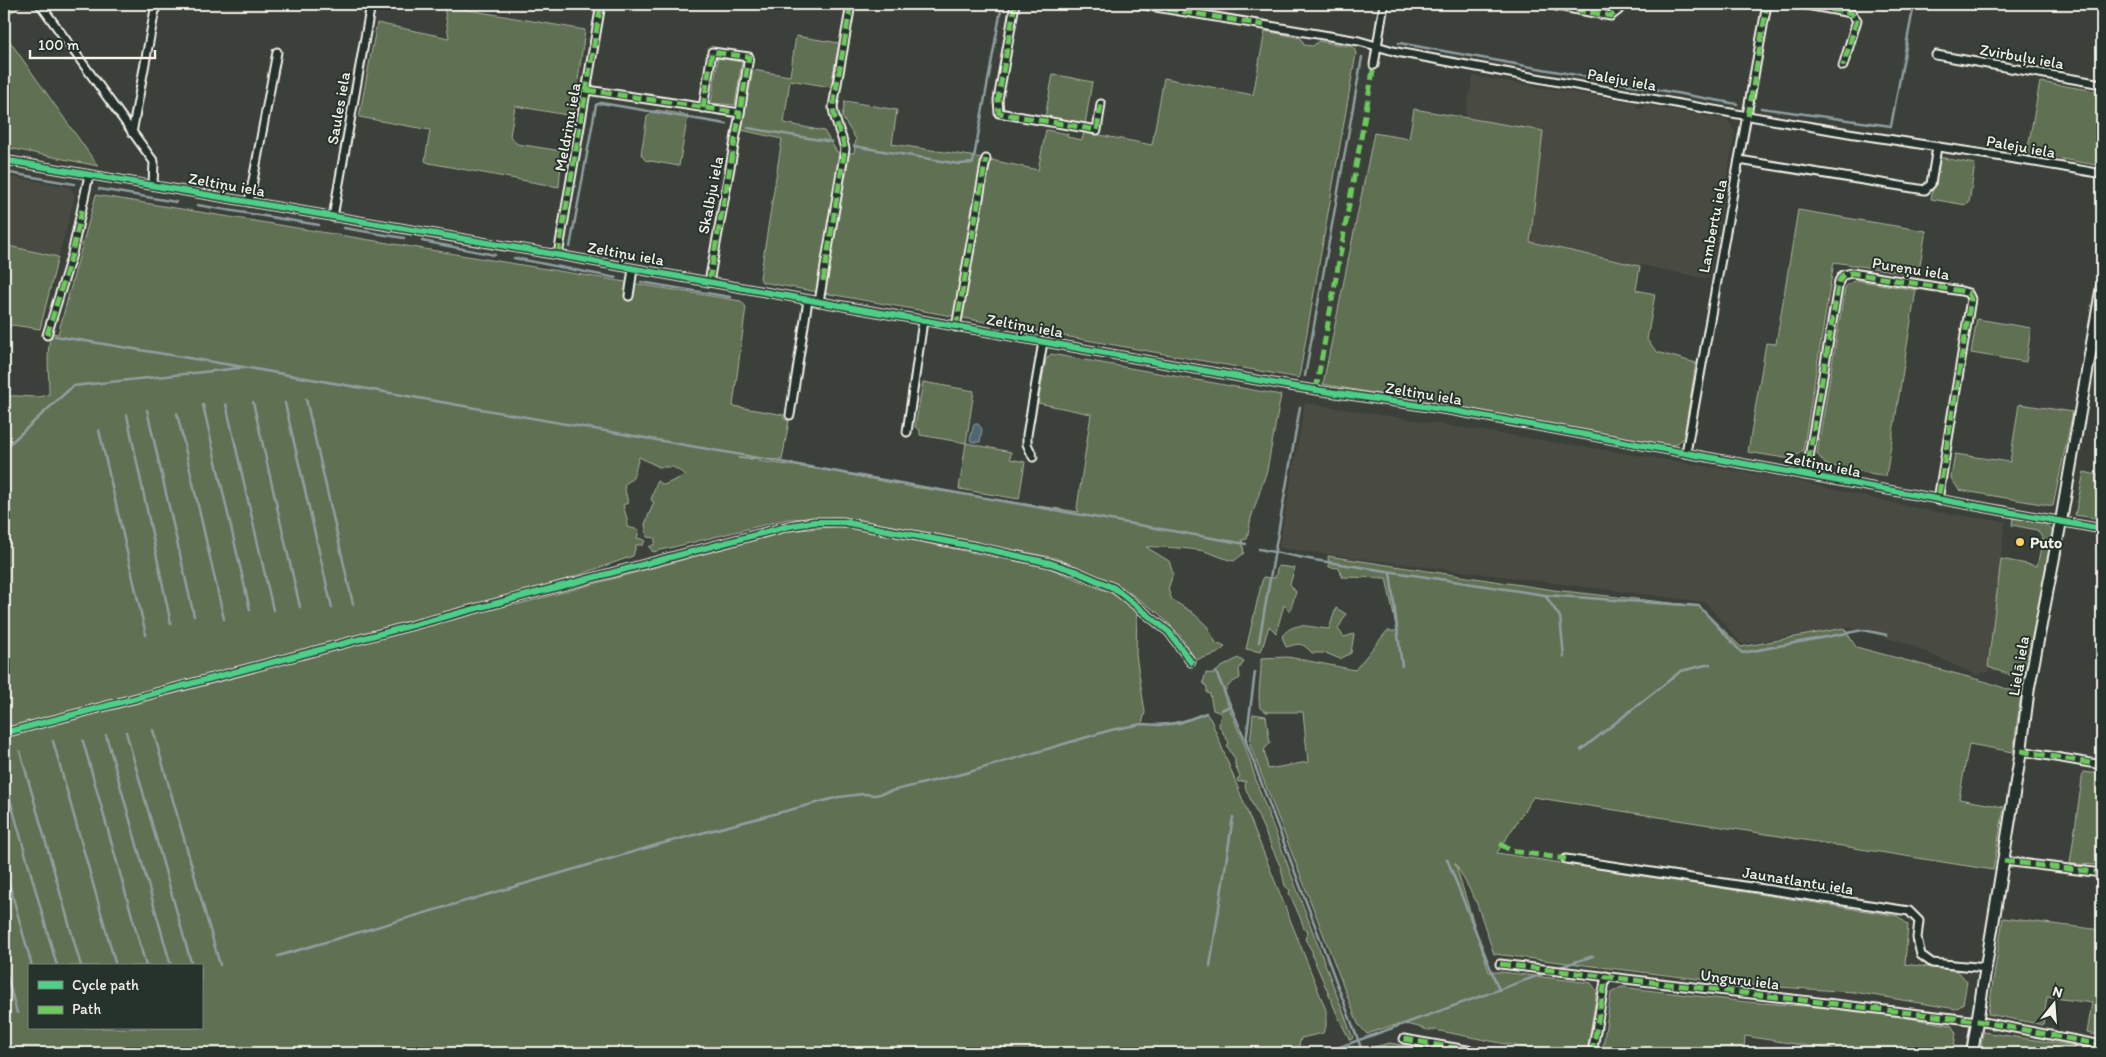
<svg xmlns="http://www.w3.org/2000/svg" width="2106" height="1057" viewBox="0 0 2106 1057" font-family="Itim,sans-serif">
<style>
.built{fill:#4a4b43}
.green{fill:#617052;stroke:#aab09d;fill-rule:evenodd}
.water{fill:#4d6772;stroke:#909ea1}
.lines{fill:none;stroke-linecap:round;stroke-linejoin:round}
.stream{stroke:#909ea1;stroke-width:2.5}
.street-casing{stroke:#f4f1e8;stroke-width:11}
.secondary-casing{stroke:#f4f1e8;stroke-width:14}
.street{stroke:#26332d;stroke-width:7}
.secondary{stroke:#26332d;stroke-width:10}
.quiet{stroke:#6dc95d;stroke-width:5;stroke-dasharray:10 5;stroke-linecap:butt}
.cycleway-casing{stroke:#26332d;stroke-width:9}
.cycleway{stroke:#4dcf88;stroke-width:6}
.poi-dot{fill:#ffd166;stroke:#26332d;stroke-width:2}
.labels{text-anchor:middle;stroke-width:4;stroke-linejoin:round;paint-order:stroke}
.street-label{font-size:16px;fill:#f4f1e8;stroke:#26332d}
.poi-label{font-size:16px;font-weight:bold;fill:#f4f1e8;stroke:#26332d;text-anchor:start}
</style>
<rect width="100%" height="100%" fill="#3b413a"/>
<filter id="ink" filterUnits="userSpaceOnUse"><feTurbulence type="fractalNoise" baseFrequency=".02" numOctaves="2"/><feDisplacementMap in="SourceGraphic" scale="10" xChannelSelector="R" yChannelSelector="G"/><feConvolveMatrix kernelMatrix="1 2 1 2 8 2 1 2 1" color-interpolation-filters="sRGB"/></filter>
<g filter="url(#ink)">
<!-- built -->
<g class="built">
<path d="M1473,76L1637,103L1636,108L1643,109L1644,105L1728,120L1735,132L1709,279L1530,242L1543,131L1465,118Z"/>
<path d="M4,176L70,187L75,196L58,257L4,245Z"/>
<path d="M1305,403L1787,479L1930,511L2005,522L1988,672L1976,675L1906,643L1848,627L1742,644L1705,602L1279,548Z"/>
</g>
<!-- green -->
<g class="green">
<path d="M4,4H24L4,17Z"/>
<path d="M431,4H444L445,6L585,30L573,116L515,106L510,136L517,144L562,151L559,187L429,163L425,161L430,130L359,117L377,23L449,38L444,7Z"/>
<path d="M1265,31L1301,38L1304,45L1313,46L1318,41L1354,47L1356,54L1299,378L762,282L760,278L782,139L741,130L753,70L790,76L796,36L839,43L831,87L790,80L784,123L824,131L837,152L854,153L856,139L842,117L845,101L897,110L892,144L977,157L1038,170L1046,130L1068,134L1067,137L1082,140L1084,132L1152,145L1164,78L1253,95Z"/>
<path d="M4,33L98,166L4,147Z"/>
<path d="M718,58L742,62L735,105L711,103Z"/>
<path d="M1053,74L1092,82L1085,125L1045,117Z"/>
<path d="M2040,82L2102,92V166L2027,153Z"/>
<path d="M1414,109L1543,131L1530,242L1640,266L1636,290L1655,294L1647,340L1657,352L1696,363L1684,437L1677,444L1667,446L1323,384L1374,133L1409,139Z"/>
<path d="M656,110L688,115L679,166L645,160L641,154L647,117Z"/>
<path d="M1938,157L1975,164L1969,203L1966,205L1931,199Z"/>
<path d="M96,195L741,301L746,307L733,406L784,415V419L789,421L782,460L738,458L830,471L907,486L1079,512L1077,508L1091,414L1038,403L1046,359L1051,354L1281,395L1267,470L1251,518L1247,539L1242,540L1244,553L1234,561C1223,559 1215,554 1204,551C1198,549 1153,546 1146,547L1169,561L1173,574L1168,589L1172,600L1192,612L1207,626L1216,643L1225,647L1216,654L1196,660L1179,634L1158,613L1119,585L1056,558L839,517L788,519L653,552L649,547L655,544V538L647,537L645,524L654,502L651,500L657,481L664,485L686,475L673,467H659L639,457L633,478L624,485L628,503L623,505L627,519V527L639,530L637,538L645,540L643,545H636L633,556L510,599L516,605L789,531L842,526L1049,568L1113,594L1137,611L1136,655L1145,712L1142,724C1166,726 1184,721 1206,713L1211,720L1326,1010V1027L1323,1033L1301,1038L1297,1053H4V439L9,425L4,419V397C18,393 36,401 49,394C49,374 46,352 51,333L58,334ZM29,966H201V1028H29Z"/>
<path d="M1798,210L1926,231L1918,275L1834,262L1803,451L1791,459L1748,452L1766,343L1776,344Z"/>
<path d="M4,245L58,257L40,329L12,325L4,334Z"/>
<path d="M1855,280L1916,290L1886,476L1826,465L1817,454L1845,287Z"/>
<path d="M1977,319L2031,328L2026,362L1971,353Z"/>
<path d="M923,382L974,391L966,443L1011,452L1010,459L1025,462L1019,499L959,489L966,443L920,435V430L915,427Z"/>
<path d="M2019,404L2073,412L2053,506L1959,490L1951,478L1955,454L2010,462Z"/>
<path d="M2084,472L2102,476V519L2075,515Z"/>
<path d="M2013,518C2027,521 2049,519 2054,535L2024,680L1988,667L2001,559L2037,566L2043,539L2037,530L2012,525Z"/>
<path d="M1328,556L1554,590L1699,606L1741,647L1844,628L1856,647L1987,682L2021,694L2013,752L1969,744L1959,799L2004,807L1993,870L1533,797L1497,853L1898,916L1908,925L1905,964L1958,971L1967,982L1963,1004L1956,1009L1854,992L1748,985L1494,954L1476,901L1455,863L1489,972H1502L1591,983L1597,991L1587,1052L1551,1053L1435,1030C1426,1031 1423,1028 1415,1026C1398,1021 1382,1029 1367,1034L1358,1024L1250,745L1253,714L1266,716L1270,743L1264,750L1268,769L1308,762L1303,712H1266L1260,708C1257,691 1262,675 1261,658L1288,657L1355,670L1387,631H1397L1386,578L1342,577L1339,568L1329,567Z"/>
<path d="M1278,566L1295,568L1290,584L1296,592L1290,611L1284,605L1276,633L1269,626L1261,652L1246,649L1263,577L1275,578Z"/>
<path d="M1336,608L1346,614L1338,629L1344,637L1354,634L1351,653L1340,659L1326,653H1312C1301,641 1299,644 1286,647L1282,636C1296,619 1310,628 1329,629Z"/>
<path d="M1238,658L1244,662L1239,669L1240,678L1231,683L1223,693L1245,746L1259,789L1353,1038L1350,1040C1335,1014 1326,985 1313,958L1312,951L1305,939L1308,931L1304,929C1304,926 1292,898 1289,894L1290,890L1285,886L1281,868L1245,787L1246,781L1238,782L1237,779L1240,777L1235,765V759L1227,746L1229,742C1224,737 1223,731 1219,726L1221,713L1213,710L1210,694L1207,693V688L1203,682L1206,673L1214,674L1220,668Z"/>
<path d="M2102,726V758L2096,757Z"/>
<path d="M2083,772L2102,774V865L2070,864Z"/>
<path d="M2003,918L2102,930V1036L2087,1033L2092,1003L2047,997L2043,1025L1988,1014Z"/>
<path d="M1621,987L1747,1002L1858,1010L1951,1025L1956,1033L1953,1053H1852L1745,1036L1744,1053H1602L1611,993Z"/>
<path d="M1983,1032L2074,1046L2072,1053H1980Z"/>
<path d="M1390,1043L1446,1053H1363L1362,1050Z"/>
</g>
<!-- water -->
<path class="water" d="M974,424H978L982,429L980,442H972L970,440Z"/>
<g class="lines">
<!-- stream -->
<g class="stream">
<path d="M1399,43L1737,104"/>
<path d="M1761,108L1891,126L1914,4"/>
<path d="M748,128L832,142"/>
<path d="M854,146L959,164L973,163L1002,4"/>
<path d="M4,172L74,184"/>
<path d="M99,189L176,202"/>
<path d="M197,205L319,225"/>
<path d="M344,228L404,238"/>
<path d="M422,241L495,255"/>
<path d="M570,247L596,105L601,103L726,124"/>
<path d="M514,258L616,278"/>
<path d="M641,282L730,297"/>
<path d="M55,336L243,367L1246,544"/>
<path d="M1305,376L1362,57"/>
<path d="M306,399L353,604"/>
<path d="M253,402L300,607"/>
<path d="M285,403L332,608"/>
<path d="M226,404L273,610"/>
<path d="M203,405L250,610"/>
<path d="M147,410L194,616"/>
<path d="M177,413L224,619"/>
<path d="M127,415L171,624"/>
<path d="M99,430L146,635"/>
<path d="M4,449L73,386L240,368"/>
<path d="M1259,549L1314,560L1545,595L1699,606L1742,653L1863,630L1887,635"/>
<path d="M1390,572L1402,666"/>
<path d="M1545,595L1560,617L1564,657"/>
<path d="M1259,642L1300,407"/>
<path d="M1216,672L1246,742"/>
<path d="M1255,672L1246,742L1363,1053"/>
<path d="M1221,710L1231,706"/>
<path d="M153,730L220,965"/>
<path d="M126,732L192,966"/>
<path d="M106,735L171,966"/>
<path d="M53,741L116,966"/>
<path d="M83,741L146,966"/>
<path d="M1581,750L1681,671L1710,664"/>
<path d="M20,751L81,966"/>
<path d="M4,778L57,966"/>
<path d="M1447,859L1499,990"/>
<path d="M4,865L32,966"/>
<path d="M278,956L660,844L839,797L863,794L875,795L966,773L1111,730L1142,724L1160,725L1179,723L1206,713"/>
<path d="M4,965L17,1013"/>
<path d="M1210,966L1233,817"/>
<path d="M1557,968L1593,956"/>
<path d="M260,1053L265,1052"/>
<path d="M1323,1053L1548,972"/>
</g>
<defs>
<g id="street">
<path d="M40,4L154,162L153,185"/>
<path d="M1015,4L998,100L999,113L1097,130L1101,104"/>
<path d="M1138,4L1359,41L1397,52C1541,79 1686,106 1831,130C1921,145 2012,157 2102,174"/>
<path d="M1546,4L1611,16L1620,9L1621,4"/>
<path d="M1801,4L1851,13L1857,20L1843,66"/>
<path d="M1936,55L2102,84"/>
<path d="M1374,65L1384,4"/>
<path d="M587,90L740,113L709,282"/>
<path d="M703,108L712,52L749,57L740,113"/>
<path d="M132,133L156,4"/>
<path d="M4,160L558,255L1290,386L1455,411L2102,529"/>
<path d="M1739,160L1925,190L1931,184L1937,147"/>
<path d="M249,202L277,52"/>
<path d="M333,217L371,4"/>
<path d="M558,255L601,4"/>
<path d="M629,296L633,269"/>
<path d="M819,302L845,149C842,135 834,121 833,107L851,4"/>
<path d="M956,327L986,159"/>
<path d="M47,335L72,254L89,175"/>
<path d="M2092,347L2102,348"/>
<path d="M790,415L808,300"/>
<path d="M907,432L923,321"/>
<path d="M1686,453C1712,303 1741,154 1767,4"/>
<path d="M1033,457L1027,444V435L1043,342"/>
<path d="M1806,475L1839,281L1843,275L1852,273L1961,291L1968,293L1971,299L1938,500"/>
<path d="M4,733L789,526L814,522H843L977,547L1050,563L1075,571L1114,588L1169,632L1191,662"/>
<path d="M2021,751L2102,765"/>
<path d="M1566,859L1909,911L1919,921L1917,938L1921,955L1932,963L1987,968"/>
<path d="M2004,861L2102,873"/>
<path d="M1500,964L1978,1021L2102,1045"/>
<path d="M1404,1039L1484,1053"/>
<path d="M1592,1053L1606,976"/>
</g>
<path id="secondary" d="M1972,1053L2021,751L2029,687L2061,521L2102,286"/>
</defs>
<!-- street casing -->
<use href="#street" class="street-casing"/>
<!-- secondary casing -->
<use href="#secondary" class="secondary-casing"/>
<!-- street -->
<use href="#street" class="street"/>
<!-- secondary -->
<use href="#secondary" class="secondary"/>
<!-- quiet -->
<g class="quiet">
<path d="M1015,4L998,100L999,113L1097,130L1101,104"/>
<path d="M1138,4L1264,25"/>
<path d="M1546,4L1611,16L1620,9L1621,4"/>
<path d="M1801,4L1851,13L1857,20L1843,66"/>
<path d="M587,90L740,113L709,282"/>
<path d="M703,108L712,52L749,57L740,113"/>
<path d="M1748,116L1767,4"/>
<path d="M558,255L601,4"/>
<path d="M823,281L845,149C842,135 834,121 833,107L851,4"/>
<path d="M956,327L986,159"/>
<path d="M47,335L72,254L82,209"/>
<path d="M1316,390L1374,65"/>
<path d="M1806,475L1839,281L1843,275L1852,273L1961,291L1968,293L1971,299L1938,500"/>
<path d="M2021,751L2102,765"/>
<path d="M1500,844L1512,851L1566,859"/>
<path d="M2004,861L2102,873"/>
<path d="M1500,964L1978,1021L2102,1045"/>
<path d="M1404,1039L1484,1053"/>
<path d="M1592,1053L1606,976"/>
</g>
<defs>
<g id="cycleway">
<path d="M4,160L558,255L1290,386L1455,411L2102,529"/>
<path d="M4,733L789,526L814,522H843L977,547L1050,563L1075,571L1114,588L1169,632L1191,662"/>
</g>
</defs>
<!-- cycleway casing -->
<use href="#cycleway" class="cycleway-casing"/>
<!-- cycleway -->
<use href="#cycleway" class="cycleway"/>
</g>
</g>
<!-- markers -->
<circle class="poi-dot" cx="2020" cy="542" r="5"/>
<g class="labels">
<!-- street labels -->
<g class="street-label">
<text transform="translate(2022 56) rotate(10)" y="6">Zvirbuļu iela</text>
<text transform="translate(1622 79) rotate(10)" y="6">Paleju iela</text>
<text transform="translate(338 108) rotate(-80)" y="6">Saules iela</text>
<text transform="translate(567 127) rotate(-80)" y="6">Meldriņu iela</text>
<text transform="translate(2021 146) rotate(10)" y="6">Paleju iela</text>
<text transform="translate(227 184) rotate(10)" y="6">Zeltiņu iela</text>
<text transform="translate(710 195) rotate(-79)" y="6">Skalbju iela</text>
<text transform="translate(1712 226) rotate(-79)" y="6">Lambertu iela</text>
<text transform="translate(626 253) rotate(10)" y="6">Zeltiņu iela</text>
<text transform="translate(1911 268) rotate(9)" y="6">Pureņu iela</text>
<text transform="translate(1025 325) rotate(10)" y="6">Zeltiņu iela</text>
<text transform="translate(1424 393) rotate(9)" y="6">Zeltiņu iela</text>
<text transform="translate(1823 464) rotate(11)" y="6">Zeltiņu iela</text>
<text transform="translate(2018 666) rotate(-80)" y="6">Lielā iela</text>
<text transform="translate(1798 880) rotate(9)" y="6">Jaunatlantu iela</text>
<text transform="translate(1740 979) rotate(7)" y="6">Unguru iela</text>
</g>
<!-- poi labels -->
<g class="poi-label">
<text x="2030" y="548">Puto</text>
</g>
</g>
<!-- margin -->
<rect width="2106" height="1057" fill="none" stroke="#26332d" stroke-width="20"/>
<rect x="10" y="10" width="2086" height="1037" fill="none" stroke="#f4f1e8" stroke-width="2" filter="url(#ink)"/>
<!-- legend -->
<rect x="28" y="964" width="175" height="65" fill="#26332d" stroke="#787f78"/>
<rect x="38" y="981" width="25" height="8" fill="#4dcf88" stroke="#787f78"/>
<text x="72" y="990" font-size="15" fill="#f4f1e8">Cycle path</text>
<rect x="38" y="1006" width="25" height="8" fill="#6dc95d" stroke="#787f78"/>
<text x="72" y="1014" font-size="15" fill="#f4f1e8">Path</text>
<!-- north arrow -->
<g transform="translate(2054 1004) rotate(17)" stroke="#26332d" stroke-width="4" paint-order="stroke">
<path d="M0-4L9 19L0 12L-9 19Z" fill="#f4f1e8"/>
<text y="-8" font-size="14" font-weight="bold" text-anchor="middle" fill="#f4f1e8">N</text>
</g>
<!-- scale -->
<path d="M30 50v8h125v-8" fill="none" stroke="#f4f1e8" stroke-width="2.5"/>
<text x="38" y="50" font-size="15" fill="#f4f1e8" stroke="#26332d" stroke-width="4" paint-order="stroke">100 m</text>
</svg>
